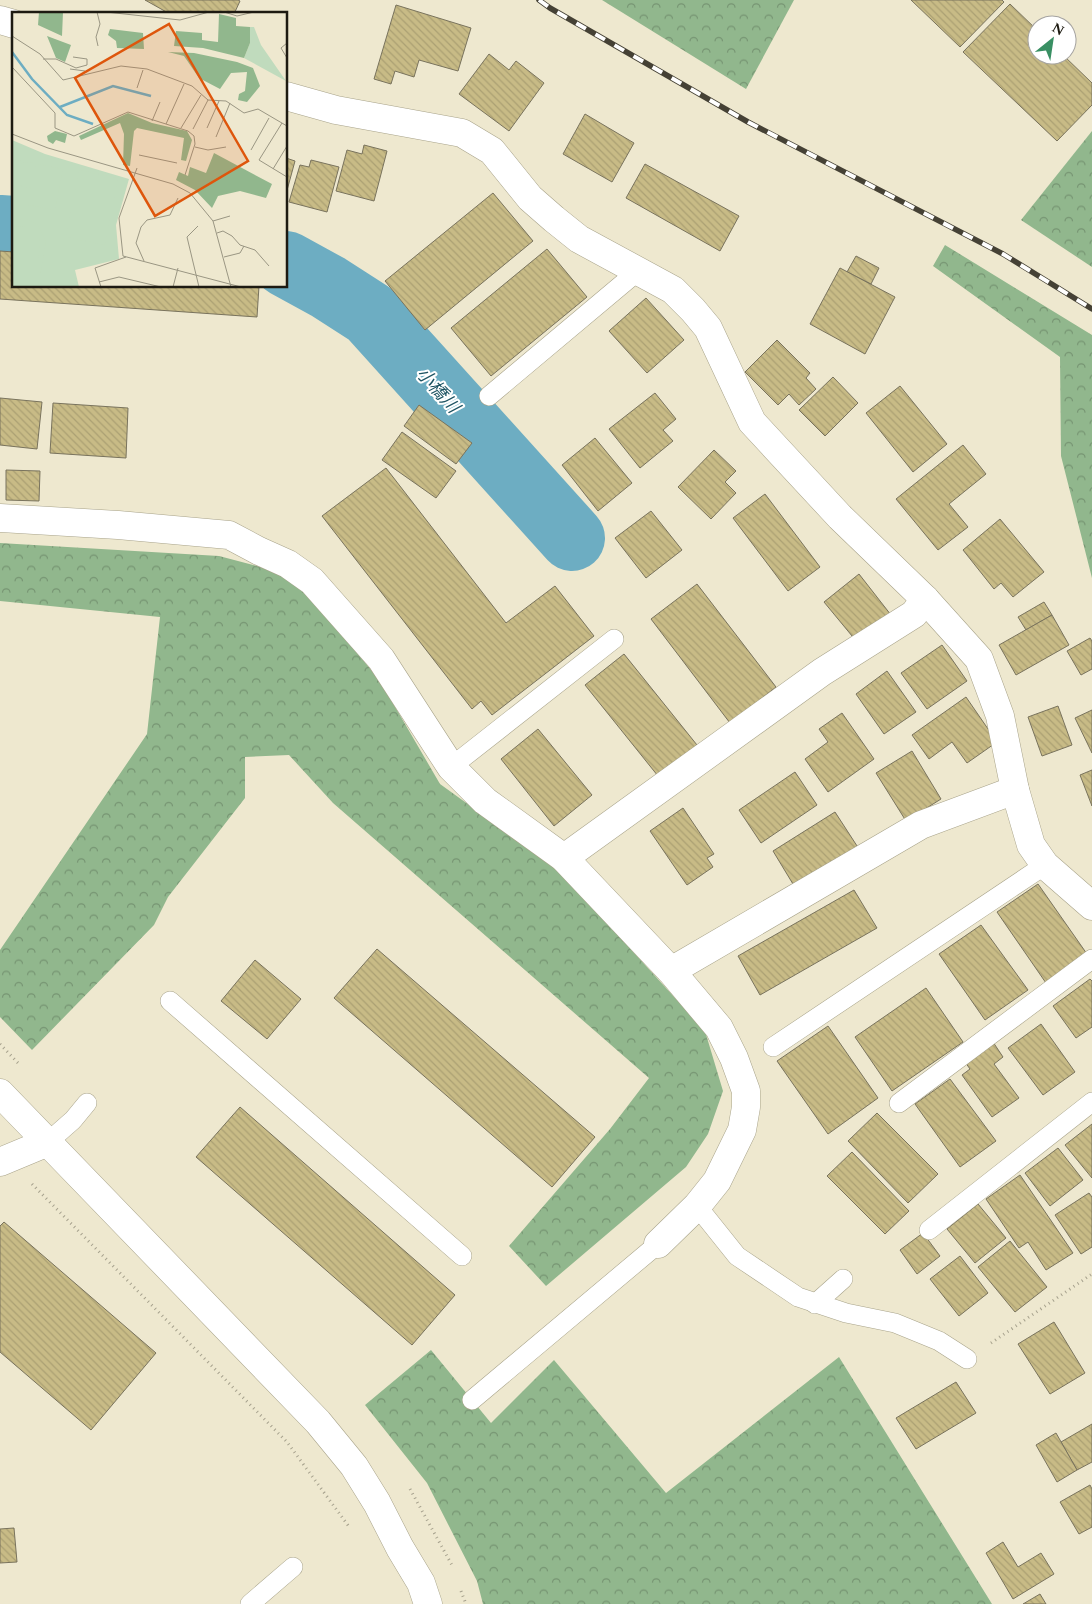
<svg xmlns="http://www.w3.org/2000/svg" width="1092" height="1604" viewBox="0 0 1092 1604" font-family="Spectral,'Noto Sans JP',serif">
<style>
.forest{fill:url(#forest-crowns)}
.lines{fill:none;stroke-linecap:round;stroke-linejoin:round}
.river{stroke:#6dadc2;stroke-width:66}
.building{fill:url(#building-back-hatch);stroke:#79735d}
.service-casing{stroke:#a8a38a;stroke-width:20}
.minor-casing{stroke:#a8a38a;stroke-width:29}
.tertiary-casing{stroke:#a8a38a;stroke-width:29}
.path{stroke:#a6a18d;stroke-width:3;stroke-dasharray:1 4;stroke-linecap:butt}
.service{stroke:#fff;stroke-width:19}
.minor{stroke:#fff;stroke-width:28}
.tertiary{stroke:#fff;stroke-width:28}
.rail-casing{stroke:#454135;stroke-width:5.5}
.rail{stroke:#fff;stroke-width:4;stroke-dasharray:11;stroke-linecap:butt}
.labels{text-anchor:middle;stroke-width:4;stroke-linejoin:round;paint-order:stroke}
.water-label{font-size:18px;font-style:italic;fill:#1d5362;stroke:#fff}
.inset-river{fill:none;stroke:#6dadc2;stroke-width:2.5}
.inset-road{fill:none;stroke:#9a9683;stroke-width:1}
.view{fill:#de560c;fill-opacity:0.15;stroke:#de560c;stroke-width:2.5}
.inset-edge{fill:none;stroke:#1d1a11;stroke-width:2.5}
</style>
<defs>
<pattern id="forest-crowns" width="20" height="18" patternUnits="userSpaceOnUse" patternTransform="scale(1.25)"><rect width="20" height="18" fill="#91b78d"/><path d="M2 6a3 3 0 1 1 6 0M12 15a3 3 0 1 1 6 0" fill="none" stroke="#769472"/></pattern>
<pattern id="building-back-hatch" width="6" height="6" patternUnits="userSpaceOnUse" patternTransform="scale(1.25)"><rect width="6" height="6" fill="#c8bb86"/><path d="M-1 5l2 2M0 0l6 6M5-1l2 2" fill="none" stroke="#aba073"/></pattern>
</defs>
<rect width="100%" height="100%" fill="#eee8cf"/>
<!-- forest -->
<g class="forest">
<path d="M602,0H794L746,89Z"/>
<path d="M1092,131V267L1021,220Z"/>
<path d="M945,245L1092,335V578L1061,456L1060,357L933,266Z"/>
<path d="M0,543L219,556L279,572L305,588L380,681L440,784L559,870L705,1031L723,1091L708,1134L686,1167L546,1286L509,1246L610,1129L649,1078L333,803L289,755L245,757V798L168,897L154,925L32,1050L0,1017V950L147,734L160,617L0,601Z"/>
<path d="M431,1350L491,1423L554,1360L666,1493L839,1357L992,1604H483L477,1581L427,1483L365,1405Z"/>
</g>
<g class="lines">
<!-- river -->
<g class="river">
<path d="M0,228L14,229"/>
<path d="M286,264L328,287L370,314L572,538"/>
</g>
</g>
<!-- building -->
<g class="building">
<path d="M145,0H238L240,1L234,14H170Z"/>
<path d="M911,0H1002L1004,2L960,47Z"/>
<path d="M1010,4L1037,30V55H1063L1092,83V105L1057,141L963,52Z"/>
<path d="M396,5L471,28L458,71L419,60L414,77L395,71L391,84L374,79Z"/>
<path d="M489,54L509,70L516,61L544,83L509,131L459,94Z"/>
<path d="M585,114L634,143L612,182L563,154Z"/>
<path d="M364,145L387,151L374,201L336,191L347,150L362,154Z"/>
<path d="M286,158L295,161L286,194Z"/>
<path d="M311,160L339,167L327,212L289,202L300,165L309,167Z"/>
<path d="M645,164L739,216L720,251L626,198Z"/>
<path d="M493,193L533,241L425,330L385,281Z"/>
<path d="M547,249L587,297L491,376L451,328Z"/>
<path d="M0,251L14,252V286H259L257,317L0,299Z"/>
<path d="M856,256L879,268L871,284L847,272Z"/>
<path d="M840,268L895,297L865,354L810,324Z"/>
<path d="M646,298L684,340L647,373L609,331Z"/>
<path d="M777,340L810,373L806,378L816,389L799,405L789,394L778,405L745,372Z"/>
<path d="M833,377L858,403L825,436L799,410Z"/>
<path d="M900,386L947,444L913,472L866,413Z"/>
<path d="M655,393L676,419L663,430L673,441L640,468L609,429Z"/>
<path d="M0,398L42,402L37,449L0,445Z"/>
<path d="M53,403L128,408L126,458L50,453Z"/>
<path d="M419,405L472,443L456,464L404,426Z"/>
<path d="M402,432L456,471L436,498L382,460Z"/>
<path d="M595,438L632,483L598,511L562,465Z"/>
<path d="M963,445L986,474L949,504L968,527L938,550L896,499Z"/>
<path d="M714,450L736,471L725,482L736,493L711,519L678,487Z"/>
<path d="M386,468L506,623L555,586L594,636L492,715L481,701L472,709L322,516Z"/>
<path d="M6,470L40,471L39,501L6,500Z"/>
<path d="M765,494L820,567L788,591L733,518Z"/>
<path d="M651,511L682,550L646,578L615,538Z"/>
<path d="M1000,519L1044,572L1013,597L1001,583L994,589L963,550Z"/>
<path d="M859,574L891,615L857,642L824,602Z"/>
<path d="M697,584L776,687L730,723L651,619Z"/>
<path d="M1044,602L1052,615L1026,630L1018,617Z"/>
<path d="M1052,615L1069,645L1016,675L999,645Z"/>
<path d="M1090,638L1092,641V669L1081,675L1067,651Z"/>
<path d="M942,645L967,681L927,709L901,673Z"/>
<path d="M624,654L697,745L658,776L585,685Z"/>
<path d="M887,671L916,712L884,734L856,694Z"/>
<path d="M966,697L997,742L967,763L952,742L929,759L912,735Z"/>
<path d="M1058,706L1072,745L1042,756L1028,717Z"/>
<path d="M1092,710V753L1075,718Z"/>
<path d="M842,713L874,759L828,792L805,759L828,742L819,729Z"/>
<path d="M538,729L592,795L554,826L501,759Z"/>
<path d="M912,751L941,799L906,821L876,773Z"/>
<path d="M1092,770V806L1080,775Z"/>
<path d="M795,772L817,805L761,843L739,810Z"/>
<path d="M683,808L714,854L707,858L713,867L687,885L650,831Z"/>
<path d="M835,812L859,849L796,889L773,851Z"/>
<path d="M1038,884L1087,954L1046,983L997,912Z"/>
<path d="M854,890L877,928L760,995L738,956Z"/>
<path d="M981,925L1028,990L985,1020L939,954Z"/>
<path d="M377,949L595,1137L552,1187L334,998Z"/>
<path d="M255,960L301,999L267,1039L221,1001Z"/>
<path d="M1090,979L1092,981V1027L1076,1038L1053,1006Z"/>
<path d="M926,988L963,1042L892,1091L855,1037Z"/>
<path d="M1041,1024L1075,1072L1043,1095L1008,1048Z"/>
<path d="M828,1026L878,1098L828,1134L777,1061Z"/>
<path d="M993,1042L1003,1057L994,1064L1019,1098L992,1117L962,1075L970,1069L965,1062Z"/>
<path d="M950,1079L996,1141L960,1167L915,1104Z"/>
<path d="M240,1107L455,1295L412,1345L196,1157Z"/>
<path d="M877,1113L938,1174L908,1203L848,1141Z"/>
<path d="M1092,1124V1178L1065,1145Z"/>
<path d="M1058,1148L1083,1180L1050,1206L1025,1173Z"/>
<path d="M852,1152L909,1211L885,1234L827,1176Z"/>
<path d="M1020,1175L1073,1253L1046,1270L1028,1242L1019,1248L986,1199Z"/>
<path d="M1089,1193L1092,1197V1247L1081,1254L1055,1215Z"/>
<path d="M978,1204L1006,1238L975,1263L947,1229Z"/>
<path d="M4,1222L156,1353L91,1430L0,1352V1226Z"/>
<path d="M923,1233L940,1256L917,1274L900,1250Z"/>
<path d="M1010,1241L1047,1287L1015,1312L978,1267Z"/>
<path d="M960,1256L988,1293L959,1316L930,1279Z"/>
<path d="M1054,1322L1085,1373L1050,1394L1018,1344Z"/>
<path d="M956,1382L976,1413L916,1449L896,1418Z"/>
<path d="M1092,1424V1462L1077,1470L1061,1442Z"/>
<path d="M1056,1433L1077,1470L1057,1482L1036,1445Z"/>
<path d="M1090,1485L1092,1489V1527L1079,1534L1060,1502Z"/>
<path d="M14,1528L17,1562L0,1563V1529Z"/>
<path d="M1003,1542L1018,1567L1041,1553L1054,1574L1013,1599L986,1553Z"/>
<path d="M1040,1594L1046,1604H1023Z"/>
</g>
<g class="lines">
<defs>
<g id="service">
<path d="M489,396L638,271"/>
<path d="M451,767L614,639"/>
<path d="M170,1001L462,1256"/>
<path d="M773,1047L1045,865"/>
<path d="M899,1103L1092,959"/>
<path d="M48,1142L73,1120L87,1103"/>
<path d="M697,1206L737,1256L798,1297L846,1313L895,1323L939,1341L967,1359"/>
<path d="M929,1230L1092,1102"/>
<path d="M815,1304L843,1279"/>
<path d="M472,1400L658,1244"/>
<path d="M250,1604L293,1567"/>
</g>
<g id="minor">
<path d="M0,20L14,24"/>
<path d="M286,96L336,110L462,133L492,151L530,198L554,219L579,239L673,290L693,310L708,328L752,422L840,517L925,599L979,659L1000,716L1015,790L1031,845L1045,865L1092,906"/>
<path d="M0,518L118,525L229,535L259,551L288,564L312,581L381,659L451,767L485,801L564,858L671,971L719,1028L734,1058L746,1091V1107L742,1130L717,1181L697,1206L658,1244"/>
<path d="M564,858L822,672L914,614L925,599"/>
<path d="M671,971L921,825L1015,790"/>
<path d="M0,1162L48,1142"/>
</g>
<path id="tertiary" d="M0,1093L318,1422L354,1466L377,1503L400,1548L421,1583L428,1604"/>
</defs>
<!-- service casing -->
<use href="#service" class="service-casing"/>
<!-- minor casing -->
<use href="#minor" class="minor-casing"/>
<!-- tertiary casing -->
<use href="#tertiary" class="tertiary-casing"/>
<!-- path -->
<g class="path">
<path d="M0,1044L19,1064"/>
<path d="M32,1184L287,1442L350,1528"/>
<path d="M991,1343L1092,1274"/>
<path d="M410,1489L453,1567"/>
<path d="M461,1591L466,1604"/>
</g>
<!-- service -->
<use href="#service" class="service"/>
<!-- minor -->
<use href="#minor" class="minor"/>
<!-- tertiary -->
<use href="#tertiary" class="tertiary"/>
<defs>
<path id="rail" d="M539,0L550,8L748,122L1003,254L1092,309"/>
</defs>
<!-- rail casing -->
<use href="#rail" class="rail-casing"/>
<!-- rail -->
<use href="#rail" class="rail"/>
</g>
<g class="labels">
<!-- water labels -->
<g class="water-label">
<text transform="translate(438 390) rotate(48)" y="6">小橋川</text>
</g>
</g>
<!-- overview -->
<g transform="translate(12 12)">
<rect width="275" height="275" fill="#eee8cf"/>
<path d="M238,15H242L249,33L274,69L232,46L238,31Z" fill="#c0dbbd"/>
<path d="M27,0H51L50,24L26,13ZM207,2L224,6V14L238,15V31L232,46L191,36L162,34L164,19L190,21V28L206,30ZM98,17L131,21L132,37L105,36L104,29L96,23ZM35,24L59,33L53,50L44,46ZM156,40L182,41L225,50L241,56L248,74L235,90L226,88L227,82L233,79L235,60L219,61L208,77L187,66L172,44ZM116,101L140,111L175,119L180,128L174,149L169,148L172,126L125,116L122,119L118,154L111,153L112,122L108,111L69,128L67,124ZM43,119L55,122L53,131L44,128L41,132L36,129L35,124ZM202,141L260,172L254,186L228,179L206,184L200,196L183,178L164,168L167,160L176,164L178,155L194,161Z" fill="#91b78d"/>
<path d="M0,128L33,142L117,167L104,213L107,247L63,258L67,275H0Z" fill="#c0dbbd"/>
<path d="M0,147L10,149L9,155L12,150L22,151V157L24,152L51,157L43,198L16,193L19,176L0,172ZM67,158L106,166L93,233L54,225ZM13,206L25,212L34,230L26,275H20L28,238L27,225L15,214L0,215V209Z" fill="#c0dbbd"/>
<path class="inset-river" d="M0,40L20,67L55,103L81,112M48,95L101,74L139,84"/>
<path class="inset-road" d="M85,0L88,12L84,25L86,34M94,0L168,8L197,0M212,0L225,4L242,0M0,24L28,42L51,68L109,54L135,57L180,74L196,88L214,89L232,101L246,97L275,114M275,31L269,36L275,46M31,47H44L64,56L75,53V47L61,45M0,55L43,101V116L62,124L116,100L176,119L182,124L183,132L173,163M58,57L73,59M125,76L131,58M140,109L148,90M270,111L247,148L275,165M154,112L172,72M169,116L189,83M195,116L207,89M181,117L196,88M0,122L36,136L161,172L178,181L201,209L219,275M204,125L218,91M183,135L196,138L214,135M239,138L257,106M127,143L165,151M125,156L107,206L111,244L229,275M261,157L275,134M201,209L218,204M186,214L175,225L187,275M205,221L211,219L220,224L228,233L243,238L257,254M212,245L228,241L232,234M132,249L124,231L129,215L135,208L158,203L166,186M87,270L107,265L149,275M89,275L83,256L114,245M161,275L166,256"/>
<path class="view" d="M157,12L236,149L143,204L63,66Z"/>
<rect width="275" height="275" class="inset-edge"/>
</g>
<!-- north arrow -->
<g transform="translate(1052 40) rotate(30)"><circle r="24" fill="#ffffff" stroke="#a5a3a0"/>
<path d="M0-4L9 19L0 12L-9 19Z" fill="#398f63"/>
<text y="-8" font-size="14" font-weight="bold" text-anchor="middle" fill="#1d1a11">N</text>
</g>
</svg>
